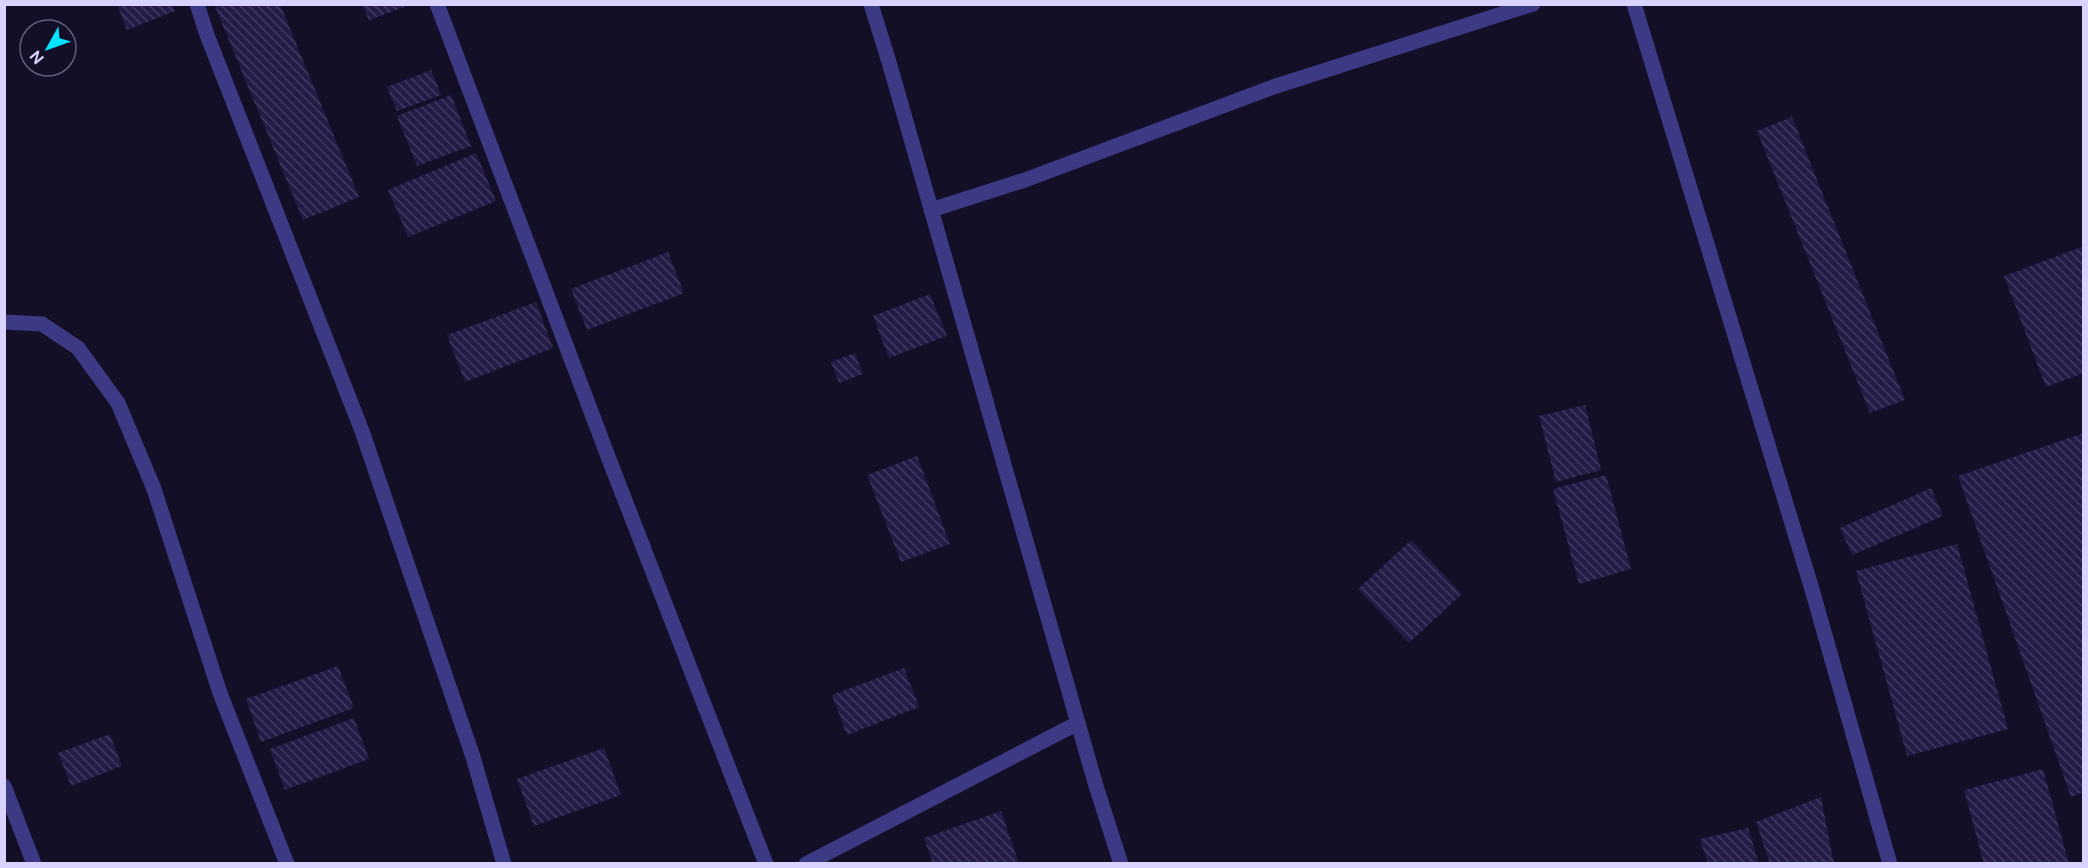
<svg xmlns="http://www.w3.org/2000/svg" width="2088" height="868" viewBox="0 0 2088 868" font-family="'DM Sans',sans-serif">
<style>
.building{fill:url(#building-back-hatch)}
.lines{fill:none;stroke-linecap:round;stroke-linejoin:round}
.street{stroke:#3d3a85;stroke-width:15}
</style>
<defs>
<pattern id="building-back-hatch" width="6" height="6" patternUnits="userSpaceOnUse" patternTransform="scale(1.5)"><rect width="6" height="6" fill="#241b47"/><path d="M-1 5l2 2M0 0l6 6M5-1l2 2" fill="none" stroke="#433b63"/></pattern>
</defs>
<rect width="100%" height="100%" fill="#130f26"/>
<!-- building -->
<g class="building">
<path d="M117,4H172L175,11L127,30Z"/>
<path d="M214,4H280L359,197L303,220Z"/>
<path d="M362,4H410V5L369,20Z"/>
<path d="M431,70L441,95L397,111L387,87Z"/>
<path d="M451,95L471,146L417,166L397,116Z"/>
<path d="M1792,117L1905,400L1870,413L1757,131Z"/>
<path d="M476,153L496,201L408,237L388,190Z"/>
<path d="M2084,246V373L2046,387L2004,276Z"/>
<path d="M668,252L684,293L587,330L571,289Z"/>
<path d="M930,294L947,336L889,358L873,316Z"/>
<path d="M536,302L553,348L465,382L447,335Z"/>
<path d="M855,353L863,374L839,383L831,362Z"/>
<path d="M1585,405L1601,470L1556,482L1539,416Z"/>
<path d="M2084,433V792L2071,797L1958,476Z"/>
<path d="M917,456L950,544L901,562L867,475Z"/>
<path d="M1606,475L1631,569L1579,584L1553,489Z"/>
<path d="M1931,488L1943,516L1852,555L1840,528Z"/>
<path d="M1411,540L1462,594L1409,643L1358,589Z"/>
<path d="M1957,544L2008,729L1907,756L1856,571Z"/>
<path d="M338,666L354,708L261,742L246,699Z"/>
<path d="M904,668L919,707L847,735L832,695Z"/>
<path d="M354,718L369,759L285,790L270,749Z"/>
<path d="M110,734L122,766L71,786L58,753Z"/>
<path d="M604,748L621,795L534,826L517,779Z"/>
<path d="M2043,769L2069,864H1984L1964,790Z"/>
<path d="M1821,797L1834,864H1770L1756,822Z"/>
<path d="M1001,811L1019,864H933L924,838Z"/>
<path d="M1748,828L1759,864H1708L1700,839Z"/>
</g>
<g class="lines">
<!-- street -->
<g class="street">
<path d="M197,4L207,35L362,431L473,757L504,864"/>
<path d="M437,4L609,459L766,864"/>
<path d="M871,4L889,62L1096,786L1121,864"/>
<path d="M1634,4L1811,586L1890,864"/>
<path d="M931,210L1025,180L1273,87L1533,4"/>
<path d="M4,322L42,324L78,348L118,403L154,489L220,693L287,864"/>
<path d="M4,786L34,864"/>
<path d="M806,864L1078,723"/>
</g>
</g>
<!-- border -->
<rect width="2088" height="868" fill="none" stroke="#d9d4ff" stroke-width="12"/>
<!-- north arrow -->
<g transform="translate(48 48) rotate(230)"><circle r="28" fill="#130f26" stroke="#625e7d" stroke-width="1.5"/>
<path d="M0-4.5L10 22L0 15L-10 22Z" fill="#00e5ff"/>
<text y="-9" font-size="16" font-weight="bold" text-anchor="middle" fill="#d9d4ff">N</text>
</g>
</svg>
